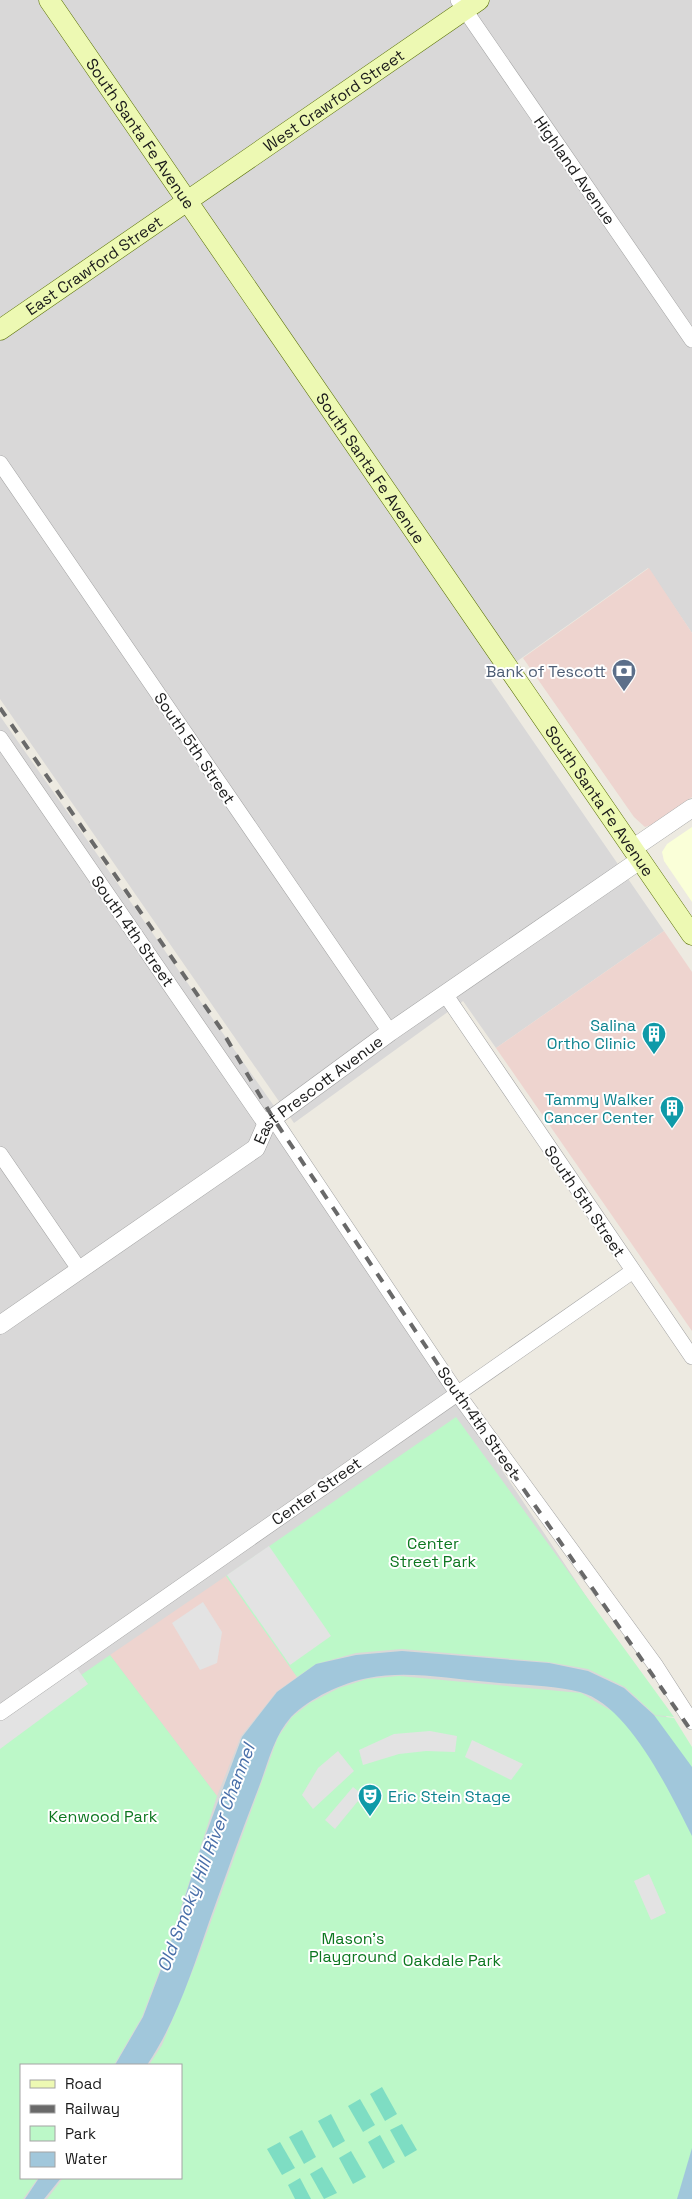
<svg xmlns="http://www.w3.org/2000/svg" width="692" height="2199" viewBox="0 0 692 2199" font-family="'Space Grotesk',sans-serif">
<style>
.residential{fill:#d9d8d8;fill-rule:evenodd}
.commercial{fill:#eed4cf}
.education{fill:#faffd8}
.park{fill:#bcf8c8}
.pitch{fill:#7eddc3}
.parking{fill:#e3e3e3}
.water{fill:#a1c7db}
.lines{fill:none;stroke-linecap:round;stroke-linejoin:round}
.minor-casing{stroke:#a2a2a2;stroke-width:16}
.tertiary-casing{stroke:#a2a2a2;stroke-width:19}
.secondary-casing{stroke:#586f05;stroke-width:21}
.minor{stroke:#fff;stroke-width:15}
.tertiary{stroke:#fff;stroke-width:18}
.secondary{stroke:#edf9b3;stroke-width:20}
.rail{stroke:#696969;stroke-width:4;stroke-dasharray:10 10;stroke-linecap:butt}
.labels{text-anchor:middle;stroke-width:4;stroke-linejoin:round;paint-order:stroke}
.street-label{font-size:16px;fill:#1b1b1b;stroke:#fff}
.service-label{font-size:16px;fill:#4e5e75;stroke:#fff;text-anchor:end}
.culture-label{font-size:16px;fill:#0d838f;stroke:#fff;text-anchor:end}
.park-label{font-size:16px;fill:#0c7720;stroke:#fff}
.water-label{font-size:18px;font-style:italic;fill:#496fa9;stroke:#fff}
</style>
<rect width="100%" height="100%" fill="#edeae1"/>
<!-- residential -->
<g class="residential">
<path d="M0,0H692V633L648,568L491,680L664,931L496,1048L463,1001L294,1123L0,699Z"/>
<path d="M0,716L288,1126L458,1404L692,1755V2199H0ZM21,2065H181V2178H21Z"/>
</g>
<!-- commercial -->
<g class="commercial">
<path d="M649,568L692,633V797L651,825L645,827L634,817L523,658Z"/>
<path d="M664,931L692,972V1331L496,1048Z"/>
<path d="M226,1576L297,1677L277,1691L241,1736L217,1796L110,1655Z"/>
</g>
<!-- education -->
<path class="education" d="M692,827V902L664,861L662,852L667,844Z"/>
<!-- park -->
<g class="park">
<path d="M456,1417L674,1717L655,1715L625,1687L588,1669L548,1662L402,1649L356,1653L316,1664L297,1677L226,1576Z"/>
<path d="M110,1655L217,1796L167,1951L142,2017L114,2065H21V2178H38L23,2199H0V1731Z"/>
<path d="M399,1676L581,1693L610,1710L674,1718L692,1747V2199H47L63,2178H181V2065H149L162,2045L197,1960L278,1737L292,1717L310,1703L339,1688L367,1679Z"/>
</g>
<!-- pitch -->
<g class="pitch">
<path d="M382,2087L397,2114L385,2121L370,2094Z"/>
<path d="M360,2099L375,2125L363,2132L348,2106Z"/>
<path d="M331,2114L345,2141L333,2148L318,2121Z"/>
<path d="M402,2124L417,2150L405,2157L390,2130Z"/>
<path d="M302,2130L316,2157L304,2164L289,2137Z"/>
<path d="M380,2135L395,2162L383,2169L368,2142Z"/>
<path d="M280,2142L295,2168L282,2175L267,2149Z"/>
<path d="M351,2151L366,2177L353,2184L339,2158Z"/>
<path d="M322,2167L337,2193L324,2199L310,2174Z"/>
<path d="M300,2178L311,2199H295L288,2185Z"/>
</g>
<!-- parking -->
<g class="parking">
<path d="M269,1546L331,1636L290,1665L227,1575Z"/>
<path d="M203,1602L222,1632L217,1663L200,1670L172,1623Z"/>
<path d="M76,1667L88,1684L0,1749V1719Z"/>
<path d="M430,1731L457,1736L455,1752L426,1751L399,1754L363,1765L359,1750L394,1734Z"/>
<path d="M472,1740L523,1764L511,1780L465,1757Z"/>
<path d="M338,1751L354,1771L313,1809L302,1795L318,1768Z"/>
<path d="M353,1787L363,1795L335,1829L325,1820Z"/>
<path d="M649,1874L666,1913L651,1920L634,1881Z"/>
</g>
<!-- water -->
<g class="water">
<path d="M402,1651L549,1663L588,1671L624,1688L654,1715L692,1767V1836C670,1793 629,1705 580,1692C551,1685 519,1685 489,1682C450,1679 407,1670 368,1678C342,1683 310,1698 291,1717C273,1737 267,1767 257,1792C240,1835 225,1878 209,1922C192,1971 176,2022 147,2065H115L143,2017L168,1951L199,1853L242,1737L277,1692L316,1664L356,1655Z"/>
<path d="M692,2148V2199H677Z"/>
<path d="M39,2178H61L44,2199H25Z"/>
</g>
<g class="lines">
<defs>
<g id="minor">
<path d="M458,0L692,340"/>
<path d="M0,463L390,1032"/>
<path d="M0,738L266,1125"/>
<path d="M445,994L692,1357"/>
<path d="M273,1118L457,1393L656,1666L692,1722"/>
<path d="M0,1154L79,1269"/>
<path d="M0,1713L633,1271"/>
</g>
<g id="tertiary">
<path d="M632,849L692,808"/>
<path id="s1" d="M0,1325L256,1148L266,1125L273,1118L390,1032L640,860"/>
</g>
<g id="secondary">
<path id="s2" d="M49,0L692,935"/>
<path id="s3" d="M0,330L479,0"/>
</g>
</defs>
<!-- minor casing -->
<use href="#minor" class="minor-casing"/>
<!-- tertiary casing -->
<use href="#tertiary" class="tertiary-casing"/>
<!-- secondary casing -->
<use href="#secondary" class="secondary-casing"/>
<!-- minor -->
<use href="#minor" class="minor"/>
<!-- tertiary -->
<use href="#tertiary" class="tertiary"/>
<!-- secondary -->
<use href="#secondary" class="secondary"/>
<!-- rail -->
<path class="rail" d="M0,708L221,1029L273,1118L457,1393L692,1732"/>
</g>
<!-- icons -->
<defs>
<symbol id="bank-pin" viewBox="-11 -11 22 30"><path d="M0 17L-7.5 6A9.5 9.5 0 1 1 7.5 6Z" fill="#5c6f8a" stroke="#fff"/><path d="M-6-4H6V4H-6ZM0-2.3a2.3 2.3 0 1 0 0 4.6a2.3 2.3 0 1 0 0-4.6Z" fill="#fff"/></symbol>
<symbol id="building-pin" viewBox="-11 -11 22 30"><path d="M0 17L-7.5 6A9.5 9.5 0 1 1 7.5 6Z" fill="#0f9aa8" stroke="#fff"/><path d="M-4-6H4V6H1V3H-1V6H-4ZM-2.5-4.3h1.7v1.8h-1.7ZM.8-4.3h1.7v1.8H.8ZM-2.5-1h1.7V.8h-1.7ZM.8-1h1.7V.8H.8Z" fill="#fff"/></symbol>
<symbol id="theatre-pin" viewBox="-11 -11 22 30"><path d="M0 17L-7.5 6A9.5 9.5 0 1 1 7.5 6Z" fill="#0f9aa8" stroke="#fff"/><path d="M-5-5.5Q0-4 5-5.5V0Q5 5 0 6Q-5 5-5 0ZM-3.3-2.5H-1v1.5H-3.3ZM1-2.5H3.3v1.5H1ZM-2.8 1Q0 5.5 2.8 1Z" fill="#fff"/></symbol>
</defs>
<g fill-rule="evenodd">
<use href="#bank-pin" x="610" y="657" width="28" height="38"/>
<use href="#building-pin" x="640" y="1020" width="28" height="38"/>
<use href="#building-pin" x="658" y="1094" width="28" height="38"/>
<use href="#theatre-pin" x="356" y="1782" width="28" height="38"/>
</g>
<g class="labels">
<!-- street labels -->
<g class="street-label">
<text dy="6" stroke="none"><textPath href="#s3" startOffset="405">West Crawford Street</textPath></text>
<text dy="6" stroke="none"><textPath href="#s2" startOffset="162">South Santa Fe Avenue</textPath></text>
<text transform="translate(575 170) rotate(55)" y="6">Highland Avenue</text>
<text dy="6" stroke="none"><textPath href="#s3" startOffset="114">East Crawford Street</textPath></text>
<text dy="6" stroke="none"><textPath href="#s2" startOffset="568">South Santa Fe Avenue</textPath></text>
<text transform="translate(195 748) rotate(56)" y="6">South 5th Street</text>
<text dy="6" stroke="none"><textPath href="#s2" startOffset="972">South Santa Fe Avenue</textPath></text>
<text transform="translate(133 931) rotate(55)" y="6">South 4th Street</text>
<text dy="6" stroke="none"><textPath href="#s1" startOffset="398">East Prescott Avenue</textPath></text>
<text transform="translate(585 1201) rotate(56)" y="6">South 5th Street</text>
<text transform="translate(479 1422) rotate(55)" y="6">South 4th Street</text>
<text transform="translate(316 1491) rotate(-35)" y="6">Center Street</text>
</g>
<!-- service labels -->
<g class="service-label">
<text x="606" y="677">Bank of Tescott</text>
</g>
<!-- culture labels -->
<g class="culture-label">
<text x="636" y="1031">Salina<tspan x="636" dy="18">Ortho Clinic</tspan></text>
<text x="654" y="1105">Tammy Walker<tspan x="654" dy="18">Cancer Center</tspan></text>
<text x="388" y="1802" text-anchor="start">Eric Stein Stage</text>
</g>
<!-- park labels -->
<g class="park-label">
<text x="433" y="1549">Center<tspan x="433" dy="18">Street Park</tspan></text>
<text x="103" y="1822">Kenwood Park</text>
<text x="353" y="1944">Mason's<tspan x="353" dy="18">Playground</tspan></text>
<text x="452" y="1966">Oakdale Park</text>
</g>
<!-- water labels -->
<g class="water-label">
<text transform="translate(206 1858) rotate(-69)" y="6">Old Smoky Hill River Channel</text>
</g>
</g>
<!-- legend -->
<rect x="20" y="2064" width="162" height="115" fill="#ffffff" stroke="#a4a4a4"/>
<rect x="30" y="2080" width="25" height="8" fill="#edf9b3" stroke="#a4a4a4"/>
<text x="65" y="2089" font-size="15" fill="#1b1b1b">Road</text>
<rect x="30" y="2105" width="25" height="8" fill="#696969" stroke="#a4a4a4"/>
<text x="65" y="2114" font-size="15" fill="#1b1b1b">Railway</text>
<rect x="30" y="2126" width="25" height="15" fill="#bcf8c8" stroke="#a4a4a4"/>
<text x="65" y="2139" font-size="15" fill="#1b1b1b">Park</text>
<rect x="30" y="2152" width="25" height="15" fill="#a1c7db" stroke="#a4a4a4"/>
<text x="65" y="2164" font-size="15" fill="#1b1b1b">Water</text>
</svg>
